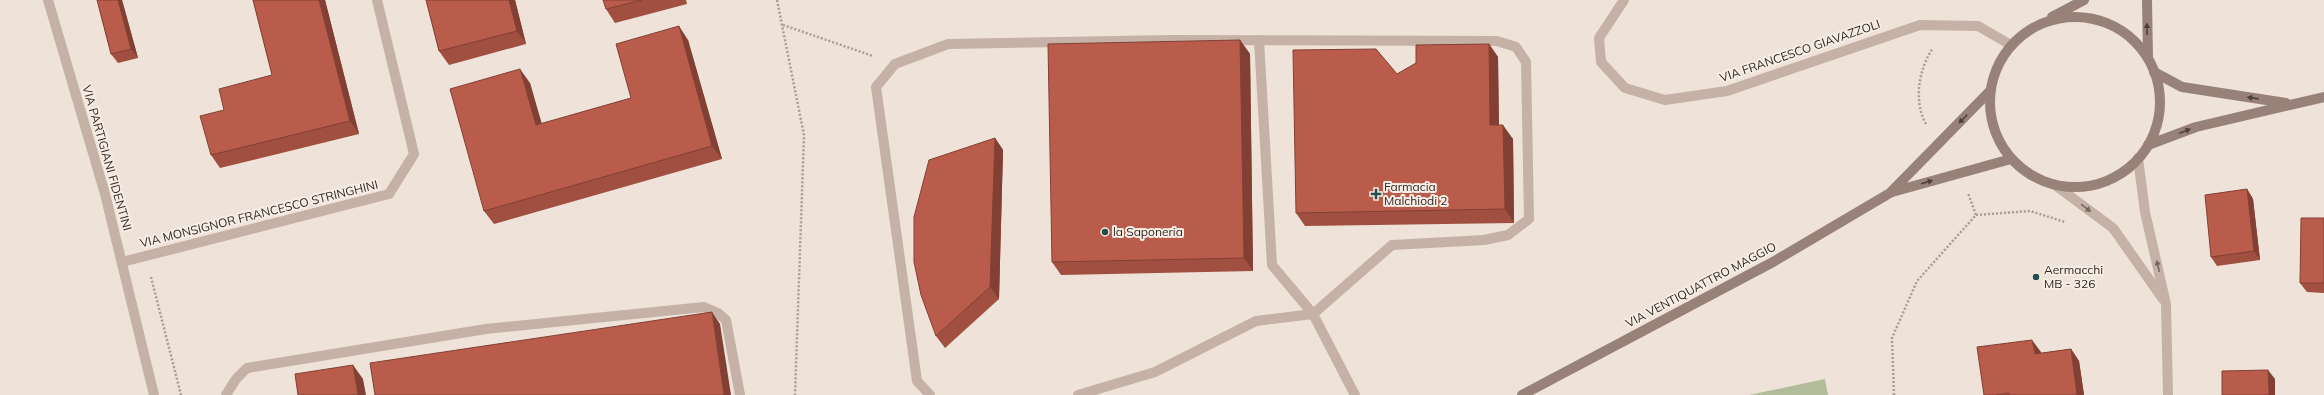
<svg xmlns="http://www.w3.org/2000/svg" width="2324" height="395" viewBox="0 0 2324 395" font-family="Mulish,sans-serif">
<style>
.green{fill:#b3bc9a}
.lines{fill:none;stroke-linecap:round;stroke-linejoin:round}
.path{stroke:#b09b91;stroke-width:2.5;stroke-dasharray:2 2;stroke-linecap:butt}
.lane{stroke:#c5b1a6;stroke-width:10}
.street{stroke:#c5b1a6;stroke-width:10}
.secondary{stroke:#988178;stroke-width:10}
.wall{fill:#a04f40}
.shaded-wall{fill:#824034}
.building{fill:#ba5c4b;stroke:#824034}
.oneway{fill:#4c3f3a}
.oneway2{fill:#746660}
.poi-dot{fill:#204f4e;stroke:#f7ede4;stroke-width:1.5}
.labels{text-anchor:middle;stroke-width:4;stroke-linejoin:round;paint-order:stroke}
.street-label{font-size:12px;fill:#322926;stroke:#f7ede4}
.poi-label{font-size:12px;fill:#322926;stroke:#f7ede4;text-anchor:start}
</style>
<rect width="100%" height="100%" fill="#eee2d9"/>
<!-- green -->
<path class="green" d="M1825,379L1828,395H1749Z"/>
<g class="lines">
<!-- path -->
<g class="path">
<path d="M777,0L804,135L795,395"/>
<path d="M783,25L873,56"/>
<path d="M1926,124C1913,101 1919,68 1933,48"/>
<path d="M1976,215L2030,211L2065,222"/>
<path d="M151,277L181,395"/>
<path d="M1894,395L1892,338L1917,281L1976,215L1968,193"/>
</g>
<!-- lane -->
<g class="lane">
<path d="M1624,0L1599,38L1601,62L1625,88L1665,100L1727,91L1920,25L1978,26L2011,45"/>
<path d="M1259,40L1272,265L1313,314L1355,395"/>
<path d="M226,395L236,379L247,368L486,329L704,307L718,313L726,320L740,395"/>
<path d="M930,395L917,381L876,87L895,64L948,44L1172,40L1497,41L1516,47L1526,62L1529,219L1508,235L1484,240L1392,245L1313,314L1256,321L1155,372L1078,395"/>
</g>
<!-- street -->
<g class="street">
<path d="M48,0L105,194L154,395"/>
<path d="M2138,158L2145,212L2166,304L2168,395"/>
<path d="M2055,185L2113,228L2163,299"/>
<path d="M122,262L389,194L414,154L377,0"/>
</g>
<!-- secondary -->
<g class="secondary">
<path d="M2147,0L2148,58"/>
<path d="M2052,17L2084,0"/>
<circle cx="2075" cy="102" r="85"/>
<path d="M2154,72L2182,87L2286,103"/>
<path d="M2148,145L2196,127L2324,97"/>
<path d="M1892,192L2011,159"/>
<path d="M1522,395L1773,262L1890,193L1990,91"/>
</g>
</g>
<!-- wall -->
<g class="wall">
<path d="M97,0H122L138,58L118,63L111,54Z"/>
<path d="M253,0H325L359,134L220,168L211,155L224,110L272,75Z"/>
<path d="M426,0H515L526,44L449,65L439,51Z"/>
<path d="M603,0H686L687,4L615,23L606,9Z"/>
<path d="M688,40L722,159L494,224L484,211L530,83L541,124L631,98Z"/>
<path d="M1240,40L1250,54L1253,271L1061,275L1052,262Z"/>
<path d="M1489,44L1498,57L1499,125L1513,139L1514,223L1305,226L1296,213Z"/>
<path d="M995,138L1003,150L999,299L945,348L936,336Z"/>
<path d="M2247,189L2253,199L2260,260L2217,266L2211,257Z"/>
<path d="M2324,218V293L2307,292L2300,283Z"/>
<path d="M2071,349L2079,361L2084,395H1984L2041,352V353Z"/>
</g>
<!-- shaded-wall -->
<g class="shaded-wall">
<path d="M118,0H122L138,58L131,49Z"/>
<path d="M319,0H325L359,134L350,121Z"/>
<path d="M509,0H515L526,44L517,31Z"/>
<path d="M679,26L688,40L722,159L712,146Z"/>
<path d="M1240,40L1250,54L1253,271L1244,258Z"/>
<path d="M1489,44L1498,57L1499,139L1490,125Z"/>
<path d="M520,69L530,83L546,138L536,125Z"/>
<path d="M1503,125L1513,139L1514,223L1505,209Z"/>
<path d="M995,138L1003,150L999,299L990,287Z"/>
<path d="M2247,189L2253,199L2260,260L2254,251Z"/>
<path d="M712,312L720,324L731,395H724Z"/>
<path d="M2032,340L2041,352L2043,366L2035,354Z"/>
<path d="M2071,349L2079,361L2084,395H2077Z"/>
<path d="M353,365L363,379L366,395H358Z"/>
<path d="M2268,370L2275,379V395H2269Z"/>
</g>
<!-- building -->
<g class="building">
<path d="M97,0H118L131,49L111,54Z"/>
<path d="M253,0H319L350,121L211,155L200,116L224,110L219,89L272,75Z"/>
<path d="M426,0H509L517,31L439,51Z"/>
<path d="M603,0H642L606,9Z"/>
<path d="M679,26L712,146L484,211L450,89L520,69L536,125L631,98L616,44Z"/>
<path d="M1240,40L1244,258L1052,262L1048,44Z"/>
<path d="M1489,44L1490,125H1503L1505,209L1296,213L1293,50L1376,49L1397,74L1416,63V45Z"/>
<path d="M995,138L990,287L936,336L921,295L914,262V217L929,160Z"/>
<path d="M2247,189L2254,251L2211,257L2205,195Z"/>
<path d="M2301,218H2324V283H2300Z"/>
<path d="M712,312L724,395H375L370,363Z"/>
<path d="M2032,340L2035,354L2071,349L2077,395H2009V393L1995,395H1984L1977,347Z"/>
<path d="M353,365L358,395H298L295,374Z"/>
<path d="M2268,370L2269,395H2222V371Z"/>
</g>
<!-- one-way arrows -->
<defs><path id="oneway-solid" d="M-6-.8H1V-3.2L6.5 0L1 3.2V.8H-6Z"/></defs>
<g class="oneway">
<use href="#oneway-solid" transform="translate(2147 29) rotate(-91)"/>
<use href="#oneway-solid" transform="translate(2253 98) rotate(-171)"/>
<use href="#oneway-solid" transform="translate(1963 119) rotate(135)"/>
<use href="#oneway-solid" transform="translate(2185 131) rotate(-21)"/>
<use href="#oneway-solid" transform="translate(1927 182) rotate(-16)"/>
</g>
<g class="oneway2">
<use href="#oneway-solid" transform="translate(2086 208) rotate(37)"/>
<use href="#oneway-solid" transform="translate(2158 266) rotate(-103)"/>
</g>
<!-- markers -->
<g class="poi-dot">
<path d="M1374 188h4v4h4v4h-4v4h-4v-4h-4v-4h4z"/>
<circle cx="1105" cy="232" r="4"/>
<circle cx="2036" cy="277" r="4"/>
</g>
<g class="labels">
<!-- street labels -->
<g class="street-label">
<text transform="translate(1800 51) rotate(-19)" y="4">VIA FRANCESCO GIAVAZZOLI</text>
<text transform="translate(107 158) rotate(74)" y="4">VIA PARTIGIANI FIDENTINI</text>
<text transform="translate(259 214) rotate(-14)" y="4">VIA MONSIGNOR FRANCESCO STRINGHINI</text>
<text transform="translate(1701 285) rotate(-28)" y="4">VIA VENTIQUATTRO MAGGIO</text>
</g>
<!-- poi labels -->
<g class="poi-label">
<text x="1384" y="191">Farmacia<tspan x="1384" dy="14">Malchiodi 2</tspan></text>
<text x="1113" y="236">la Saponeria</text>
<text x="2044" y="274">Aermacchi<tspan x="2044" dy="14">MB - 326</tspan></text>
</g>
</g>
</svg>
